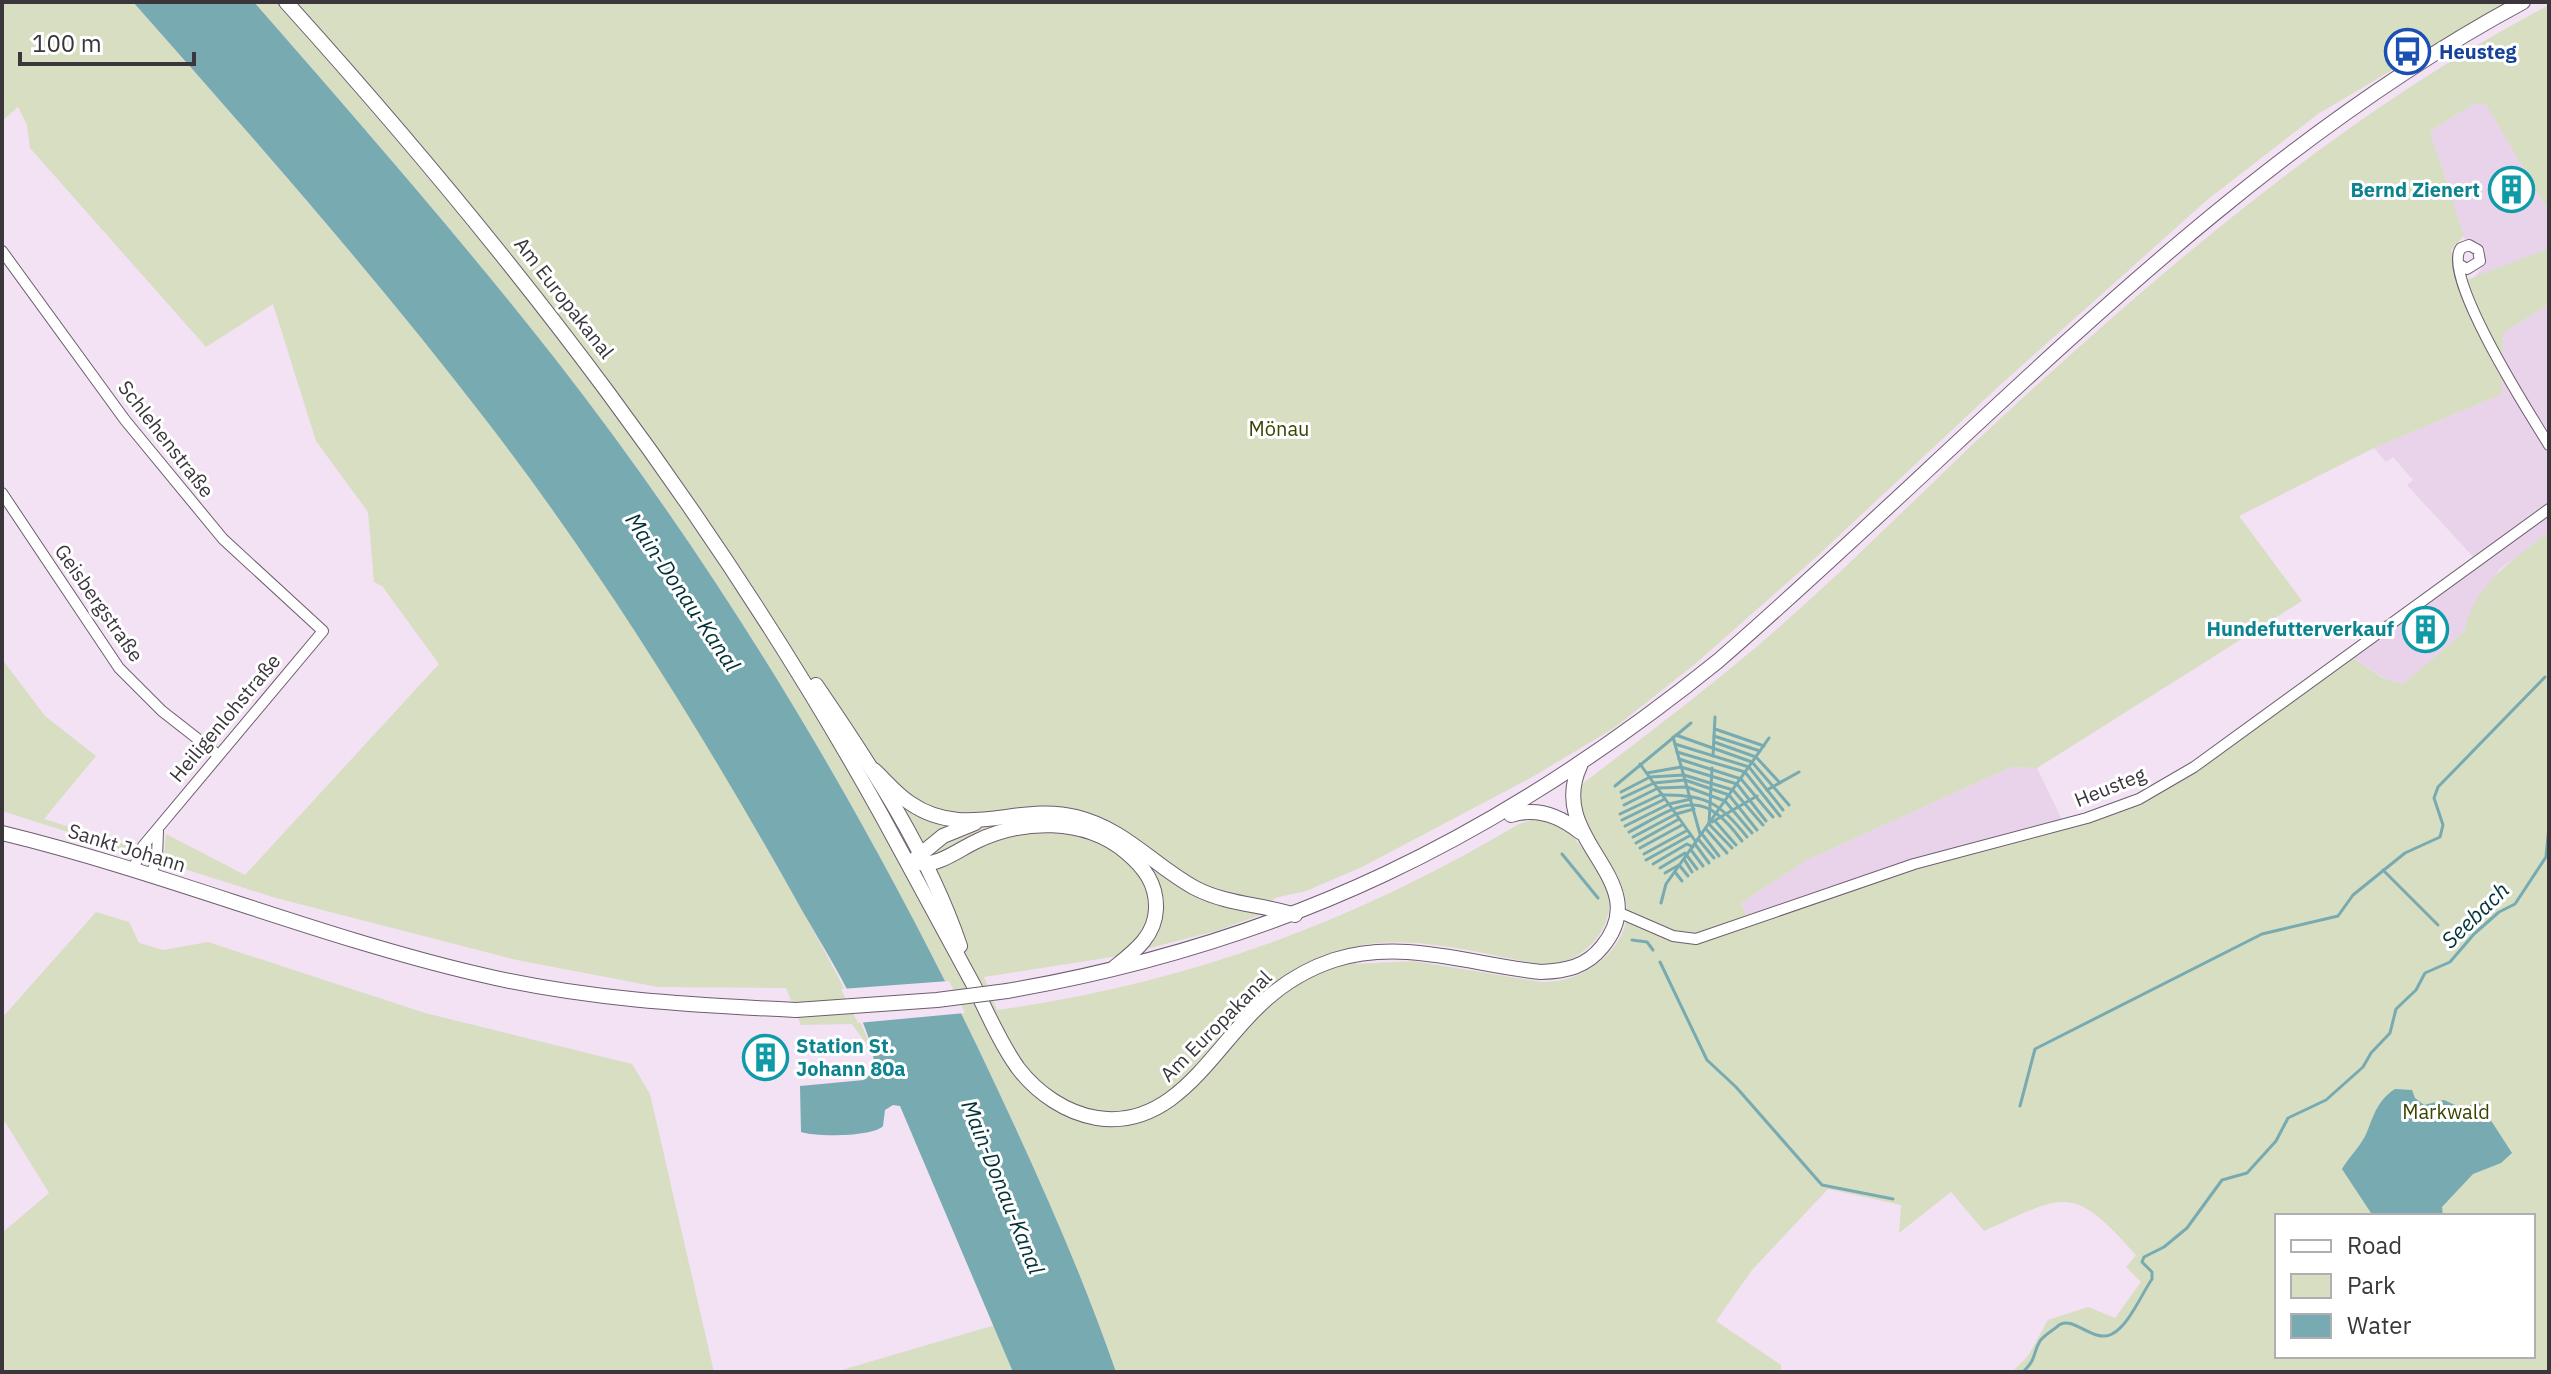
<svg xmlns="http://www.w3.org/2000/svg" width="2551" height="1374" viewBox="0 0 2551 1374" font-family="'IBM Plex Sans',sans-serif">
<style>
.built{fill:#e8d3ea}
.green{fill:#d7dec2;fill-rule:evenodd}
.water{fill:#78aab1}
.pier{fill:#f2e2f3}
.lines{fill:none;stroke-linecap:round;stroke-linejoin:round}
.stream{stroke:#78aab1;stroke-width:3}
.minor-casing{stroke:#6c5e6d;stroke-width:12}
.secondary-casing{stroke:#6c5e6d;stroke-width:16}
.minor{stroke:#fff;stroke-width:10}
.secondary{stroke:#fff;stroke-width:14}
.secondary-bridge-casing{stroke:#6c5e6d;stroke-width:16;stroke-linecap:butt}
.secondary-bridge{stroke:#fff;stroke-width:14}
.labels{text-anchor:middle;stroke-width:6;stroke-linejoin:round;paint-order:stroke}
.transit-label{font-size:20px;font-weight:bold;fill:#164399;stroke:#fff;text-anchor:start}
.culture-label{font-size:20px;font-weight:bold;fill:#0d838f;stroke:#fff;text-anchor:end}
.street-label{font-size:20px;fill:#3b353c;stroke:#fff}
.park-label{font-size:20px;fill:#3b4503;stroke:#fff}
.water-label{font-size:22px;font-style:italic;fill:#003238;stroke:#fff}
</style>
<rect width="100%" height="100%" fill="#f2e2f3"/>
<!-- built -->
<g class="built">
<path d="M2486,103L2549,212V248L2474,278L2484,265L2485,249L2478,242L2465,240L2430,131L2474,104Z"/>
<path d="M2549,304V532L2499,570L2465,631L2403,684L2384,678L2348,655L2477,561L2407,485L2413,480L2393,457L2386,462L2374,448L2502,394L2503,333Z"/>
<path d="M2011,767L2037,768L2064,824L1879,870L1747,918L1741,903L1807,860Z"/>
</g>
<!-- green -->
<g class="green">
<path d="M2,2H133C255,140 377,278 490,425C591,556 683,699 764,843C803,913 845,982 875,1056L852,1024L801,1025L786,988L658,987L517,960L276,898L2,811V659L45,716L96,756L44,819L164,856L166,834L245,875L439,664L382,586L374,582L368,512L316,441L273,304L206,347L30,148L27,125L18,107L2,121Z"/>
<path d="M254,2H2507L2318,114L2207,200L1998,387L1814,559L1695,664L1614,728L1534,776L1362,867L1306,891L1275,898L1260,915L1216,931L1118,956L984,977L997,1010C1187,984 1354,922 1519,824C1528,821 1539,817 1549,820C1566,825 1576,840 1586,853C1593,863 1603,873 1607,885C1619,925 1587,960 1549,966C1490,956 1405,930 1347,949L1356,964L1413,961L1541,982C1565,982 1585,975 1603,959C1656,910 1608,862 1579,816L1575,805L1582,784C1640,740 1698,696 1754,649C1840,576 1918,495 2001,418C2168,264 2347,111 2549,5V212L2486,104H2474L2430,131L2464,236L2451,250L2459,283L2549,248V304L2503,333L2502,394L2374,448L2239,516L2302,601L2037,768L2011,767L1807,860L1741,903L1747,918L1879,870L2138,799L2196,765L2348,655L2383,678L2403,684L2465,631C2471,587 2516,557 2549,532V1372H2012L2028,1356L2048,1320L2088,1307L2115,1318L2141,1282L2126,1267L2136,1255C2072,1183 2066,1194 1984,1231L1951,1192L1899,1233L1901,1205L1828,1189L1752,1270L1716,1321L1781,1365V1372H1116C1078,1262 1028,1153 978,1048C862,808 724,576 560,365C462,240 358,121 254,2ZM2277,1216H2533V1356H2277Z"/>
<path d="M96,912L129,922L139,943L163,950L208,942L425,1013L632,1064L650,1094L714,1372H2V1233L49,1193L2,1117V1018Z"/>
<path d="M995,1325L1013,1372H835Z"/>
</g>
<!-- water -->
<g class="water">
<path d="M133,2H254C358,121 462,240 560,365C724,576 862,808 978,1048C1028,1153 1078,1262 1116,1372H1013L900,1106L893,1105L885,1110L883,1126C873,1137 815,1137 801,1132L800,1086L864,1080L874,1071C878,1030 820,943 799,905C706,739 605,575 489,424C377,278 255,140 133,2Z"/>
<path d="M2395,1089L2412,1090L2415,1098L2424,1105L2444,1100L2462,1108L2479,1102L2512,1153L2501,1163L2473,1174L2442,1207L2443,1216H2373L2342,1169C2349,1157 2363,1143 2367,1132C2374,1114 2378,1100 2395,1089Z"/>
</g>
<!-- pier -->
<path class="pier" d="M949,981L965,1013L858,1023L841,989Z"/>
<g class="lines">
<!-- stream -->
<g class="stream">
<path d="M1715,729L1764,746"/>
<path d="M1676,735L1752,762L1789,805"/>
<path d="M1714,736L1760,751"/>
<path d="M1673,737L1700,834"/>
<path d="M1714,742L1756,757L1780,783"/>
<path d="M1675,744L1749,767L1783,810"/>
<path d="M1677,752L1745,772L1780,816"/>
<path d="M1713,756L1715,717"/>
<path d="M1679,759L1741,779L1773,817"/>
<path d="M1640,764L1696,842"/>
<path d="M1647,773L1681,767L1737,784L1766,821"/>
<path d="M1615,786L1691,723"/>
<path d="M1767,790L1799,772"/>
<path d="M1621,792L1650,777L1684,775L1733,790L1763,825"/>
<path d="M1663,795C1706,794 1721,804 1747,837"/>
<path d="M1622,798L1654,783L1685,780L1729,795L1757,830"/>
<path d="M1624,805L1658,788L1687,787L1725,801L1752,833"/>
<path d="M1620,814L1662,794"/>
<path d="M1622,820L1665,799"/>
<path d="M1715,821L1736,845"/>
<path d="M1712,822L1757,796"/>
<path d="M1709,824L1712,768"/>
<path d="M1709,824L1732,848"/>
<path d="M1625,826L1669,804L1691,799"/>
<path d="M1706,829L1727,853"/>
<path d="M1629,832C1681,804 1701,785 1742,841"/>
<path d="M1702,834L1719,856"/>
<path d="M1633,837L1676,814L1694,809"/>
<path d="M1699,840L1714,858"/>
<path d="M1636,843L1679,819"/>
<path d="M1695,844L1709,863"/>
<path d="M1640,848L1682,825"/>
<path d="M1691,850L1703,866"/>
<path d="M1562,854L1598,898"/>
<path d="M1644,854L1686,831"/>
<path d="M1684,859L1692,872"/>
<path d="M1646,860L1691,835"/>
<path d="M1653,864L1687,844L1693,847"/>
<path d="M1680,866L1688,876"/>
<path d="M1660,868L1685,853L1697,869"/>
<path d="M2383,870L2438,925"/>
<path d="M1675,872L1682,881"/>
<path d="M1665,873L1679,865"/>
<path d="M1661,903L1666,884L1769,738"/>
<path d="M1632,940L1647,942L1653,950"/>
<path d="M1660,962L1707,1060L1736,1087L1822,1185L1893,1199"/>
<path d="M2020,1106L2035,1049L2262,934L2338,916L2353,895L2405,853L2440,837L2443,825L2434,798L2438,787L2545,677"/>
<path d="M2023,1372C2038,1357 2032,1354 2040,1341C2044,1335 2055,1329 2059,1325C2073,1315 2094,1344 2112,1334C2129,1325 2141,1295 2152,1279V1272L2142,1262L2144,1257L2164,1247L2187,1228L2222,1180L2247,1173L2276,1141L2288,1118L2326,1100L2363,1067L2371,1053L2390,1033L2396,1009L2416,990L2425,973L2450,962L2474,934L2499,912L2515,904L2546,857L2549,826"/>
</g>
<defs>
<g id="minor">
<path d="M2,251L125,420L223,539L323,631L143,846L133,870"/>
<path d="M2460,265L2467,269L2480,261L2478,250L2469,245L2461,248C2440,274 2531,416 2549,445"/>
<path d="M2,493L119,668L162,711L217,754"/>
<path d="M151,875L157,857L158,831"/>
<path d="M1620,913L1673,936L1696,939L1914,864L2087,818L2139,799L2194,767L2549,509"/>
</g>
<g id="secondary">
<path d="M286,2C515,256 716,517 882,816C912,872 943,928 973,984C987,1012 1000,1043 1018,1068C1037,1093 1066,1113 1097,1118C1175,1130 1213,1048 1261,1004C1282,984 1307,969 1334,960C1403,938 1472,965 1541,972C1566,971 1586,967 1602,947C1658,880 1545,841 1580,766"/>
<path d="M816,685C872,767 928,852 960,946"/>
<path d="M874,770C885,780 897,795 910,803C965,841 1019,802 1076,817C1125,829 1153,865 1195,888C1228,905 1261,904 1295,915"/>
<path d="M1511,815C1536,807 1560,816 1580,832"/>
<path d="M2,833C163,872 316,936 478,974C582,999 689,1005 796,1010"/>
<path d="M915,859L943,836L975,823"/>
<path d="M918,863C937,867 958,850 975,842C1022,819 1084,817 1126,852C1144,867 1157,884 1156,909C1155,936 1135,951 1115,967"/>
<path d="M1007,991C1285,943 1500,837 1718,661C1975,438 2222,163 2523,2"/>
</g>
</defs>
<!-- minor casing -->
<use href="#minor" class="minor-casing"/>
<!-- secondary casing -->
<use href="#secondary" class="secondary-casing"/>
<!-- minor -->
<use href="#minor" class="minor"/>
<!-- secondary -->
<use href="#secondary" class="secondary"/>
<defs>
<path id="secondary-bridge" d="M796,1010L937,1000L1007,991"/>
</defs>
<!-- secondary-bridge casing -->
<use href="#secondary-bridge" class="secondary-bridge-casing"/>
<!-- secondary-bridge -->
<use href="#secondary-bridge" class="secondary-bridge"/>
</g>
<!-- icons -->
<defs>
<symbol id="bus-ring" viewBox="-11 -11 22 22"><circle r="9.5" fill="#fff" stroke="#1a4fb4" stroke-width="1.5"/><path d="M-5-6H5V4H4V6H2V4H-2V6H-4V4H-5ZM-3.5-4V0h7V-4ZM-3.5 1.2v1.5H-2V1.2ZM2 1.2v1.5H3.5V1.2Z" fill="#1a4fb4"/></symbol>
<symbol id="building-ring" viewBox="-11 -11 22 22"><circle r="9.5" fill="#fff" stroke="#0f9aa8" stroke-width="1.5"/><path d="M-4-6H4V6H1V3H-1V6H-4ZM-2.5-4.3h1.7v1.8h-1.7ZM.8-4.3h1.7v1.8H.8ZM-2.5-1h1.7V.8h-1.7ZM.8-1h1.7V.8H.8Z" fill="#0f9aa8"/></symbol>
</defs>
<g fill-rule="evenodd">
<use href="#bus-ring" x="2382" y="26" width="51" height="51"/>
<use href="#building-ring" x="2486" y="164" width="51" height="51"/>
<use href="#building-ring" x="2400" y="604" width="51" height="51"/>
<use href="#building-ring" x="740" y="1032" width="51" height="51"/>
</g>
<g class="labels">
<!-- transit labels -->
<g class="transit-label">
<text x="2439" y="59">Heusteg</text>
</g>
<!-- culture labels -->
<g class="culture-label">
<text x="2480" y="197">Bernd Zienert</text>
<text x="2394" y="636">Hundefutterverkauf</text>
<text x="796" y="1053" text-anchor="start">Station St.<tspan x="796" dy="23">Johann 80a</tspan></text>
</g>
<!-- street labels -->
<g class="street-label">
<text transform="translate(564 298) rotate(52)" y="7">Am Europakanal</text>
<text transform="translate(166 439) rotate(52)" y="7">Schlehenstraße</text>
<text transform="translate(99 603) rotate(55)" y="7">Geisbergstraße</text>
<text transform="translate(225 718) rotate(-50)" y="7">Heiligenlohstraße</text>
<text transform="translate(2110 787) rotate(-22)" y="7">Heusteg</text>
<text transform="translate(127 848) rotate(17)" y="7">Sankt Johann</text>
<text transform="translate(1216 1026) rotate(-45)" y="7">Am Europakanal</text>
</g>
<!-- park labels -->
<g class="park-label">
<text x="1279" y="436">Mönau</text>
<text x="2446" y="1119">Markwald</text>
</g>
<!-- water labels -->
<g class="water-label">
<text transform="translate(683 592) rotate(56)" y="8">Main-Donau-Kanal</text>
<text transform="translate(2475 915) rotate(-44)" y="8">Seebach</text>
<text transform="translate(1003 1187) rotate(68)" y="8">Main-Donau-Kanal</text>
</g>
</g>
<!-- border -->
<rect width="2551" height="1374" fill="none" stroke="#3b353c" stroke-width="8"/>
<!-- legend -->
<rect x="2275" y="1214" width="260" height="144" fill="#ffffff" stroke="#b1aeb1" stroke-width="2"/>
<rect x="2291" y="1240" width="40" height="12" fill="#ffffff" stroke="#b1aeb1" stroke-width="2"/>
<text x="2347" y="1254" font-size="24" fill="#3b353c">Road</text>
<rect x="2291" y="1274" width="40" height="24" fill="#d7dec2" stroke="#b1aeb1" stroke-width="2"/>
<text x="2347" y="1294" font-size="24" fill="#3b353c">Park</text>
<rect x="2291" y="1314" width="40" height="24" fill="#78aab1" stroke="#b1aeb1" stroke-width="2"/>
<text x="2347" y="1334" font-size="24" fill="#3b353c">Water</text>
<!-- scale -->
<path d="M20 52v12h174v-12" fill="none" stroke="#3b353c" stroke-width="4"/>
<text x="32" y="52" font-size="24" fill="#3b353c" stroke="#ffffff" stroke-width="6" paint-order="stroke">100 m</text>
</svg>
